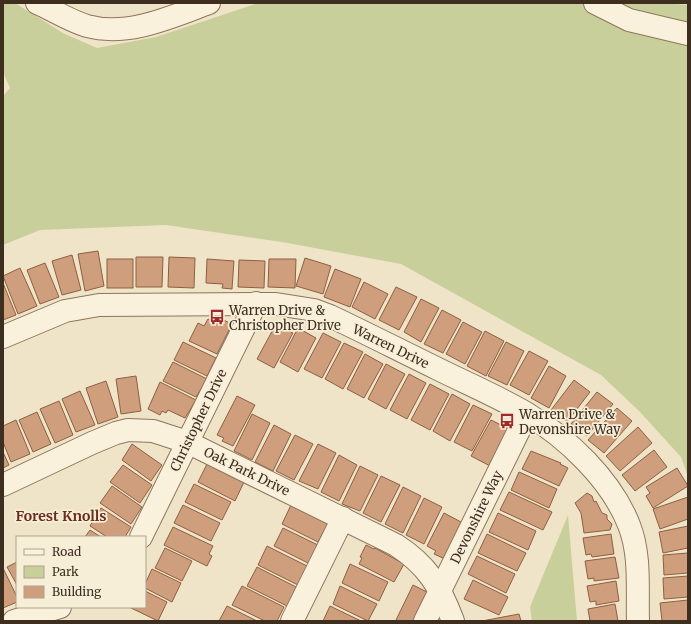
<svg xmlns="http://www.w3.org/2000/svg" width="691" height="624" viewBox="0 0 691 624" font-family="Merriweather,serif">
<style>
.green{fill:#c9cf9b}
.building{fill:#cf9f7d;stroke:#8d5f41}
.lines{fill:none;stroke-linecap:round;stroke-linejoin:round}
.minor-casing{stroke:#8d765c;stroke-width:24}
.minor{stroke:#faf1dc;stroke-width:22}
.labels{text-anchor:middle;stroke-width:3.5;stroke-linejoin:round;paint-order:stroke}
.poi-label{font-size:13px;fill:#3d2e20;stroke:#f7eed8;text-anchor:start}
.street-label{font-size:13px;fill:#3d2e20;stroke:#f7eed8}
.neighbourhood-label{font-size:14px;font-weight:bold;fill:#6b2e1e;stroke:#f7eed8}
</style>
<rect width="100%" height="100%" fill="#f0e4c8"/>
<!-- green -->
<g class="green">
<path d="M3,3H15L63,33L97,48L156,37L258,3H664L688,5V477L681,457L640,412L601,375L401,264L282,242L166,225L40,230L3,245V96L10,88L3,72Z"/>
<path d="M568,515L577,621H532L530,607Z"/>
</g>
<!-- building -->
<g class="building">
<path d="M98,251L104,286L85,291L78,254Z"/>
<path d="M72,255L81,290L62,295L52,261Z"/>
<path d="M136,257H163L162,287H136Z"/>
<path d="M169,257L195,258L194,288L168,287Z"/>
<path d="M305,258L331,266L323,294L296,286Z"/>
<rect x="107" y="259" width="26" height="29"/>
<path d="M207,259L234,261L232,289L222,288L223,284L206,283Z"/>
<path d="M269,259H296L295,288L268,287Z"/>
<path d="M239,260L265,261L264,288L238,287Z"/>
<path d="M45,263L59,297L40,304L27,270Z"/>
<path d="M20,268L37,306L18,314L3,276Z"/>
<path d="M335,269L361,279L350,307L324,297Z"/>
<path d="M364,282L388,294L375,319L352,307Z"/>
<path d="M3,283L16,315L3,320Z"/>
<path d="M396,287L417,297L399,330L379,320Z"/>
<path d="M421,299L439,308L421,342L404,332Z"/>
<path d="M442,310L461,320L443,353L424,344Z"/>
<path d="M219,318L232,324L217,354L189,341L198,323L204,326L208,319L216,323Z"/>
<path d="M463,322L482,332L465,364L446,354Z"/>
<path d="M276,324L293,333L274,368L257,359Z"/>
<path d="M298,328L316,338L298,372L280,362Z"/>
<path d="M485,331L504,341L486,376L467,366Z"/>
<path d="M323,333L341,342L322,378L304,369Z"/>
<path d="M183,342L216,358L207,376L174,360Z"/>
<path d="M506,342L524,351L507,385L488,376Z"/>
<path d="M344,343L363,352L343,389L325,379Z"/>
<path d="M529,351L548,361L529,395L510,385Z"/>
<path d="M365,354L383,364L364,398L347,389Z"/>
<path d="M173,362L207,379L196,397L163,381Z"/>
<path d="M386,364L405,374L386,409L368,399Z"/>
<path d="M549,366L566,376L549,408L531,398Z"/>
<path d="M409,374L426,383L407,419L390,410Z"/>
<path d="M136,376L141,411L121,414L116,379Z"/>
<path d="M574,380L590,392L567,422L551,410Z"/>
<path d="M106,381L118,417L98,424L86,388Z"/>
<path d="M160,382L196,400L185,418L168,410L166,413L162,411L160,415L148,409Z"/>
<path d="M430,384L449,394L430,430L411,420Z"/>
<path d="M80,391L95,425L76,432L62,399Z"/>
<path d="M597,392L613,404L587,436L571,424Z"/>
<path d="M452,394L470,404L450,441L433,431Z"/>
<path d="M237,396L255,405L233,446L222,441L224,438L217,435Z"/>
<path d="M59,401L73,435L55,443L40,409Z"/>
<path d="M473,405L492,414L472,451L454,442Z"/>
<path d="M617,408L632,421L604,453L588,440Z"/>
<path d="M37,412L51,444L33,452L19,420Z"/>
<path d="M252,414L270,423L252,460L234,451Z"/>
<path d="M16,420L30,454L11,462L3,442V426Z"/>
<path d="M491,420L509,429L490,466L471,456Z"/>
<path d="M274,425L291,434L273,471L255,462Z"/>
<path d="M638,427L652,443L620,471L606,456Z"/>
<path d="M295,435L313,444L294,480L276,471Z"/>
<path d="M132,444L162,465L151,481L122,460Z"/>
<path d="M318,444L336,453L318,489L299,481Z"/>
<path d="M654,450L667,467L635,491L622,475Z"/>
<path d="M531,451L561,463L560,464L568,468L559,486L522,469Z"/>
<path d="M3,452L9,465L3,468Z"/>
<path d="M339,455L357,465L339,501L321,492Z"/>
<path d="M207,464L244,482L235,501L198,482Z"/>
<path d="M123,465L152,485L140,503L110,482Z"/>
<path d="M360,466L378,475L360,511L342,504Z"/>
<path d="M677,468L688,486L653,508L646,496L650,493L646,487Z"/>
<path d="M519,472L557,489L549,508L511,490Z"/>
<path d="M381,476L400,485L381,522L363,513Z"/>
<path d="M194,484L231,502L222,520L185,502Z"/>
<path d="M112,486L142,507L131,524L100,503Z"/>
<path d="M403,487L421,496L403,533L385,524Z"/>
<path d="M509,492L552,512L543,530L500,510Z"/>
<path d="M587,493L592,496L594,502L596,501L602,513L607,515V519L612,524L610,530L584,533L581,513L575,503Z"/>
<path d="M688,497V519L660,529L653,509Z"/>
<path d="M424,498L442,507L424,544L406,535Z"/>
<path d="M183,505L220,523L211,541L174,523Z"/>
<path d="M291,505L318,517L328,524L318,542L282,524Z"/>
<path d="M101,508L131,527L125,537H107L90,526Z"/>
<path d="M444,513L463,523L445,559L434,554L436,551L427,546Z"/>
<path d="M498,513L536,531L528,550L489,532Z"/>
<path d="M688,526V548L663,553L659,532Z"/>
<path d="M173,527L213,546L209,554L212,556L207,566L164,545Z"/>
<path d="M283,528L320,546L310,564L274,546Z"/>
<path d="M90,530L101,537H85Z"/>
<path d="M487,534L526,553L517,571L478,553Z"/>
<path d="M611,534L614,554L592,557L591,554L586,555L583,538Z"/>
<path d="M366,545L374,549L375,548L404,564L394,582L359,564L362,558L360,557Z"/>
<path d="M267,546L309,567L300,586L258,565Z"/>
<path d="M165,548L192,561L182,581L155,568Z"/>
<path d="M688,553V573L664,575L663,555Z"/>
<path d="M477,556L515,574L506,593L468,574Z"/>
<path d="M615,557L619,578L594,581V578L588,579L585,561Z"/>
<path d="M17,562V585L7,567Z"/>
<path d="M350,564L388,582L379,601L342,583Z"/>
<path d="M257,567L298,588L289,607L247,586Z"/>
<path d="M3,568L17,597V602L3,608Z"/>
<path d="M152,569L181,583L172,602L145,588V584Z"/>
<path d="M688,576V597L664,599L663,578Z"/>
<path d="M473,580L508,597L499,615L464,599Z"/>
<path d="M616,581L619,601L596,605V601L590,602L587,586Z"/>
<path d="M413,585L431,594L419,621H398L396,620Z"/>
<path d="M242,586L284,607L277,621H265L232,605Z"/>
<path d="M340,586L377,604L368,621L333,604Z"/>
<path d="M145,591L167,602L158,621L129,607H145Z"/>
<path d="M688,600V621H662L660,603Z"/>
<path d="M615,604L618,621H590L588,609Z"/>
<path d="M227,606L257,621H219Z"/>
<path d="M330,606L361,621H323Z"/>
<path d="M519,614L521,621H482Z"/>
</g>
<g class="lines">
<defs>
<g id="minor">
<path d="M37,3C53,10 70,21 87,26C128,37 171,17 209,3"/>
<path d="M595,3L629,20L688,34"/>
<path d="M3,337L65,311L99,305L276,304L314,310L330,316C366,333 401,351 436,368C466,383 497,396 526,413C567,438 611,479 629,525C641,555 637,589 638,621"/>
<path d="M3,485L92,443L116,433L128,430L153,431L187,442L396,545C427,565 440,586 453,621"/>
<path d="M141,537L256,303"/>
<path d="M14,621L60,607"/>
<path d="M292,621L343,518"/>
<path d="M425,621L527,414"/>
</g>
</defs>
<!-- minor casing -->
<use href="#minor" class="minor-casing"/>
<!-- minor -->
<use href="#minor" class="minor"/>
</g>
<!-- icons -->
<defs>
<symbol id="bus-bare" viewBox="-9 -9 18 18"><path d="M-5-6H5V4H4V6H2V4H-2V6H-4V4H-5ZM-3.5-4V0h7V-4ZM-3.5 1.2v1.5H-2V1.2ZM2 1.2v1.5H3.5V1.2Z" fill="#9e2a2b" stroke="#f7eed8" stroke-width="2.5" paint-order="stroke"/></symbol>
</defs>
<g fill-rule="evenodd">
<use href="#bus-bare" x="206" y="306" width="22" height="22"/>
<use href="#bus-bare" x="496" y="410" width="22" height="22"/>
</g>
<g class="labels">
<!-- poi labels -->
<g class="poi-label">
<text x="229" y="315">Warren Drive &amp;<tspan x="229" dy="15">Christopher Drive</tspan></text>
<text x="519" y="419">Warren Drive &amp;<tspan x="519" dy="15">Devonshire Way</tspan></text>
</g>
<!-- street labels -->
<g class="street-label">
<text transform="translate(391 346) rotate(26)" y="5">Warren Drive</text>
<text transform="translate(198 420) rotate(-64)" y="5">Christopher Drive</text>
<text transform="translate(247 471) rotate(26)" y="5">Oak Park Drive</text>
<text transform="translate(476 517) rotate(-64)" y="5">Devonshire Way</text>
</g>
<!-- neighbourhood labels -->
<g class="neighbourhood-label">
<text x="61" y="521">Forest Knolls</text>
</g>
</g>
<!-- border -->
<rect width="691" height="624" fill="none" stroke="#3d2e20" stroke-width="8"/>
<!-- legend -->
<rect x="16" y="536" width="130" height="72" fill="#f7eed8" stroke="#ada18e"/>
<rect x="24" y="549" width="20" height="6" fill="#faf1dc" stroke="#ada18e"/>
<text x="52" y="556" font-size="12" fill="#3d2e20">Road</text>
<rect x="24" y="566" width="20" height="12" fill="#c9cf9b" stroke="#ada18e"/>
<text x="52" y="576" font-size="12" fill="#3d2e20">Park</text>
<rect x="24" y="586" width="20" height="12" fill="#cf9f7d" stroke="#ada18e"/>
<text x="52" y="596" font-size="12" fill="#3d2e20">Building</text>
</svg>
